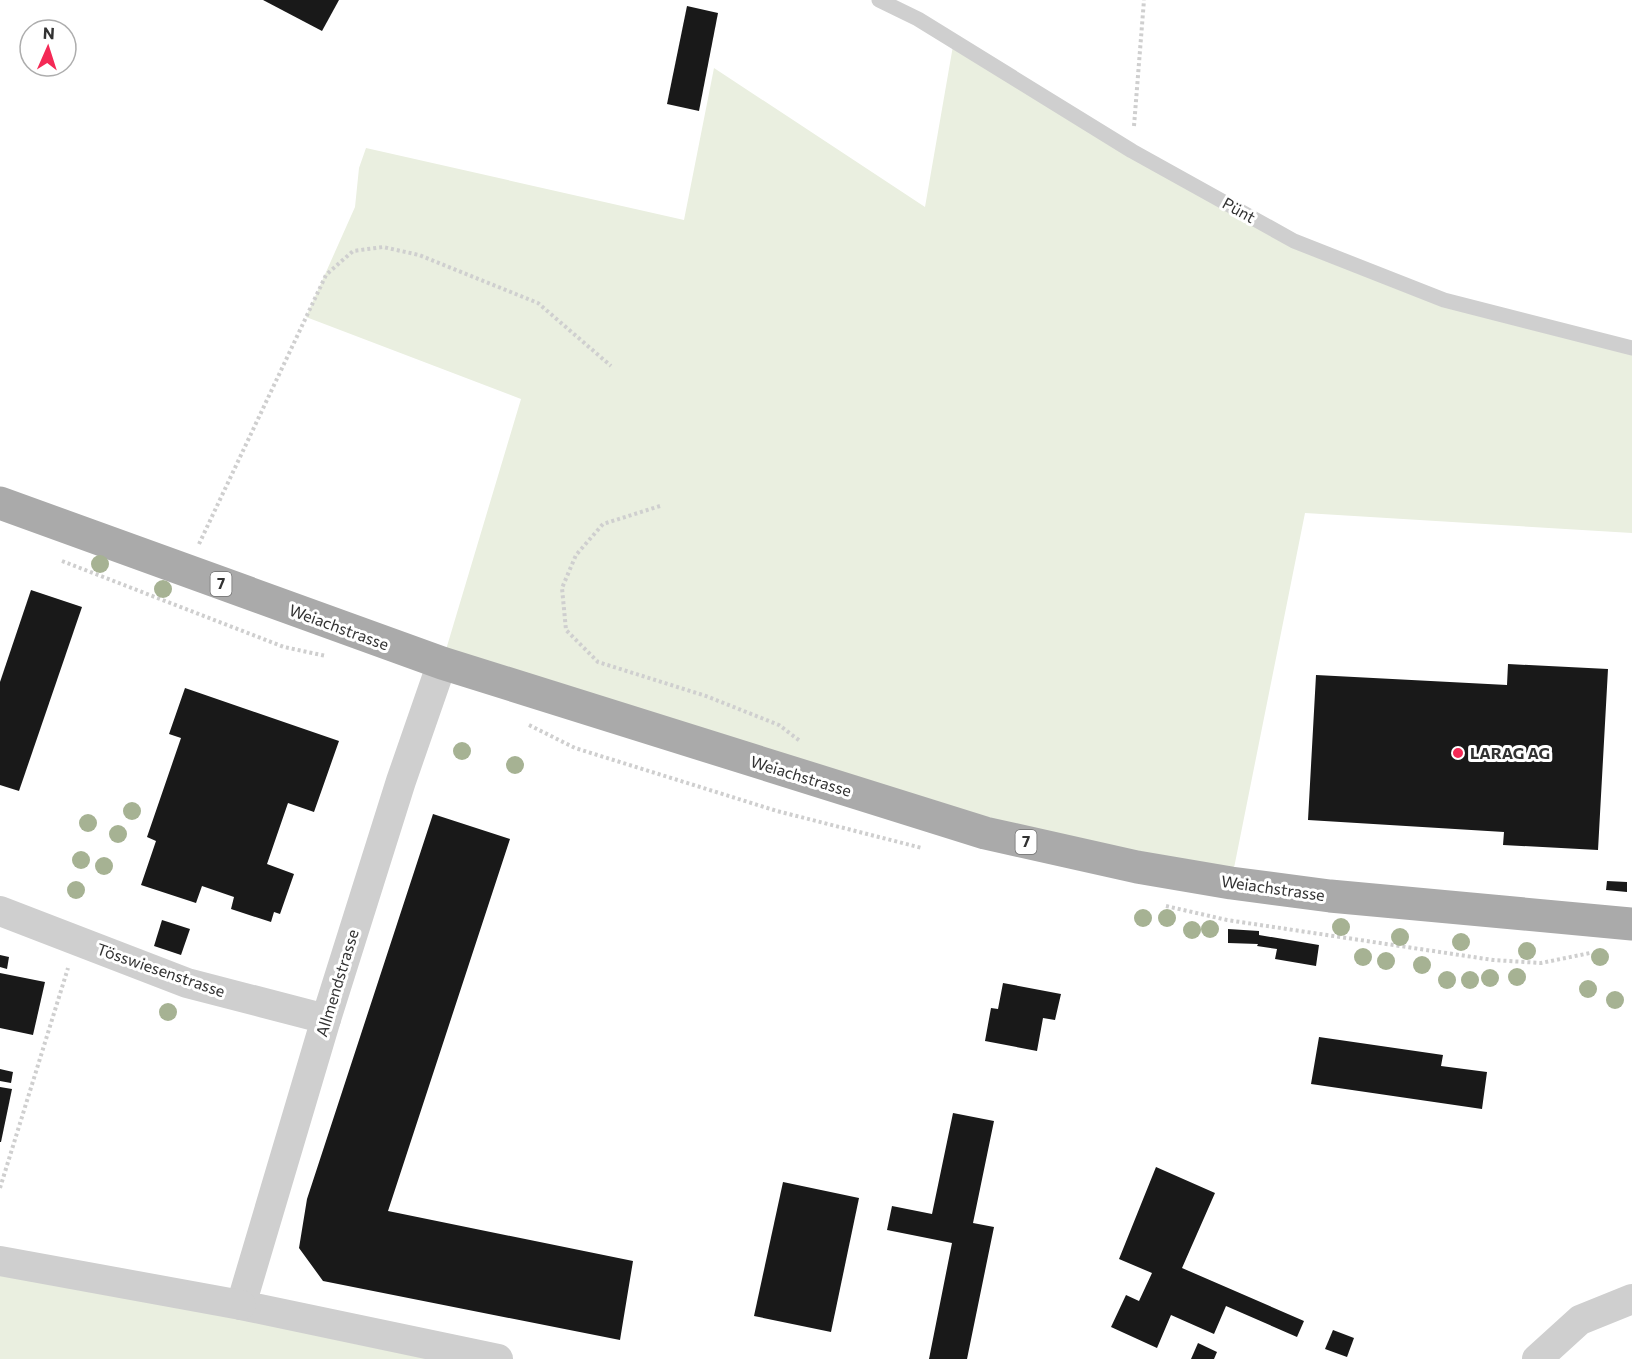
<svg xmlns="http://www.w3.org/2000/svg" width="1632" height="1359" viewBox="0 0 1632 1359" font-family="Commissioner,sans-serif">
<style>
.green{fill:#eaefe0}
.building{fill:#191919}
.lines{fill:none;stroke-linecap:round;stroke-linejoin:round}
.path{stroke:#cfcfcf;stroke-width:4;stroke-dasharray:3 3;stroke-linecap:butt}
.lane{stroke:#cfcfcf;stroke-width:15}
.street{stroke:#cfcfcf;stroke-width:30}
.primary{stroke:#aaa;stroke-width:33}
.tree{fill:#a6b293}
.poi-dot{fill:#f42955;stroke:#fff;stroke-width:2}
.labels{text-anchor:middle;stroke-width:6;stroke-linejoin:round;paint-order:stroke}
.shield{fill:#fff;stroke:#707070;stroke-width:1.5}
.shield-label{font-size:15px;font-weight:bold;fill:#323232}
.street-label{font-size:16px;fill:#323232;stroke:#fff}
.poi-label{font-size:16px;font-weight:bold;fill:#323232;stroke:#fff;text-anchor:start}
</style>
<rect width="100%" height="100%" fill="#fff"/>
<!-- green -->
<g class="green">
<path d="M954,40L1294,241L1444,300L1632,348V533L1305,513L1231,883L1137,867L442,663L521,399L306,317L355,207L359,168L366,148L684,220L714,68L925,207Z"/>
<path d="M0,1261L434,1359H0Z"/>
</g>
<!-- building -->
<g class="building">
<path d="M263,0H339L322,31Z"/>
<path d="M687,6L718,13L699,111L667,104Z"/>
<path d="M31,590L82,607L19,791L0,785V682Z"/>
<path d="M1508,664L1608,669L1598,850L1503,845L1504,832L1308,820L1316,675L1507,685Z"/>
<path d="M185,688L339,741L314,812L288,803L267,864L294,874L280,914L274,912L271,922L231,909L234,897L202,886L196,903L141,885L156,841L147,837L181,738L169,734Z"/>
<path d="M433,814L510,839L388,1211L633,1261L620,1340L323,1281L299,1248L307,1199Z"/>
<path d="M1607,881L1627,882V892L1606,890Z"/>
<path d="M162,920L190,929L181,955L154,946Z"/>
<path d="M1228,929L1259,931V935L1319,945L1316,966L1275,959L1277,949L1257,946L1258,944L1228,943Z"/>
<path d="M0,955L9,957L7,969L0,967Z"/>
<path d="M0,973L45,982L33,1035L0,1028Z"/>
<path d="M1003,983L1061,994L1055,1020L1043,1018L1037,1051L985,1041L991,1008L998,1009Z"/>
<path d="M1319,1037L1443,1055L1441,1066L1487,1072L1482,1109L1311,1084Z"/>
<path d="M0,1069L13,1072L11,1083L0,1081Z"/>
<path d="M0,1087L12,1089L1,1142H0Z"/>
<path d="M953,1113L994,1121L973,1223L994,1227L967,1359H929L952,1243L887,1230L892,1206L932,1214Z"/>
<path d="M1156,1167L1215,1193L1182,1268L1304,1321L1297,1337L1226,1306L1214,1334L1171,1315L1157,1348L1111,1327L1126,1295L1139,1301L1152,1273L1119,1259Z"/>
<path d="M783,1182L859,1198L831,1332L754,1316Z"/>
<path d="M1333,1330L1354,1338L1347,1357L1325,1349Z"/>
<path d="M1198,1343L1217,1352L1214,1359H1191Z"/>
</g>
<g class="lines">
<!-- path -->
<g class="path">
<path d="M1134,126L1144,0"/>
<path d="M660,506L603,524L576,555L562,588L566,630L598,662L706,696L779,725L800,741"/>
<path d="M199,544L326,275L353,251L383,247L419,255L538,303L611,366"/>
<path d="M62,561L284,647L326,656"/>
<path d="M529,725L575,748L777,811L922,848"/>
<path d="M1166,906L1227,920L1493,960L1541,963L1590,953"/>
<path d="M0,1188L68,968"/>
</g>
<!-- lane -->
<path class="lane" d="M879,0L918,19L1132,151L1294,241L1444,300L1632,348"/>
<!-- street -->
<g class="street">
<path d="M442,663L401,781L326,1019L241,1305L498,1359"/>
<path d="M0,911L187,983L326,1019"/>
<path d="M0,1261L241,1305"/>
<path d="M1537,1359L1580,1320L1632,1299"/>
</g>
<!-- primary -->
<path class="primary" d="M0,503L442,663L985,833L1137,867L1231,883L1330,896L1632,924"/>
</g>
<!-- trees -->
<g class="tree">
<circle cx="100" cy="564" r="9"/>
<circle cx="163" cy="589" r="9"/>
<circle cx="462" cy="751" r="9"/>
<circle cx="515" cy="765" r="9"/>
<circle cx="132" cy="811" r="9"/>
<circle cx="88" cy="823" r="9"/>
<circle cx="118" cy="834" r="9"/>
<circle cx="81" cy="860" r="9"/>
<circle cx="104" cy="866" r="9"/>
<circle cx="76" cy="890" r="9"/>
<circle cx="1143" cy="918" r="9"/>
<circle cx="1167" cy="918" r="9"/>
<circle cx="1341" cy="927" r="9"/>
<circle cx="1210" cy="929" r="9"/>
<circle cx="1192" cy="930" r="9"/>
<circle cx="1400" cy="937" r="9"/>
<circle cx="1461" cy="942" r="9"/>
<circle cx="1527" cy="951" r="9"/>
<circle cx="1363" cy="957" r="9"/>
<circle cx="1600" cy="957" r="9"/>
<circle cx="1386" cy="961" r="9"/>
<circle cx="1422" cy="965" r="9"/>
<circle cx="1517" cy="977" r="9"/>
<circle cx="1490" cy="978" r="9"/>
<circle cx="1447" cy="980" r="9"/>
<circle cx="1470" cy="980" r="9"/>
<circle cx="1588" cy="989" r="9"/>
<circle cx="1615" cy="1000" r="9"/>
<circle cx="168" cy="1012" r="9"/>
</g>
<!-- markers -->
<circle class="poi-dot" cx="1458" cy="753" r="6"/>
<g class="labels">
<!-- shield labels -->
<g class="shield">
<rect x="210.5" y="572" width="21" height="24" rx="4.5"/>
<rect x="1015.5" y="830" width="21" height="24" rx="4.5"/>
</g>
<g class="shield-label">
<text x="221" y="589">7</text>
<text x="1026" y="847">7</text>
</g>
<!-- street labels -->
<g class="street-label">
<text transform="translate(1239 210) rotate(29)" y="6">Pünt</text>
<text transform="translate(339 627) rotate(20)" y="6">Weiachstrasse</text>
<text transform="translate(801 776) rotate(17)" y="6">Weiachstrasse</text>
<text transform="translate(1273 888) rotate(8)" y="6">Weiachstrasse</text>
<text transform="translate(161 970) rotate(19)" y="6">Tösswiesenstrasse</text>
<text transform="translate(337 983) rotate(-73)" y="6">Allmendstrasse</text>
</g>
<!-- poi labels -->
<g class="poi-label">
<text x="1470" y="759">LARAG AG</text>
</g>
</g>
<!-- north arrow -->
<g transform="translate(48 48) rotate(3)"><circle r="28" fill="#ffffff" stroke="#adadad" stroke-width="1.5"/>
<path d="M0-4.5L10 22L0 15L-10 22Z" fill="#f42955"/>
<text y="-9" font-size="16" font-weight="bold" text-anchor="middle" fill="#323232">N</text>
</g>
</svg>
